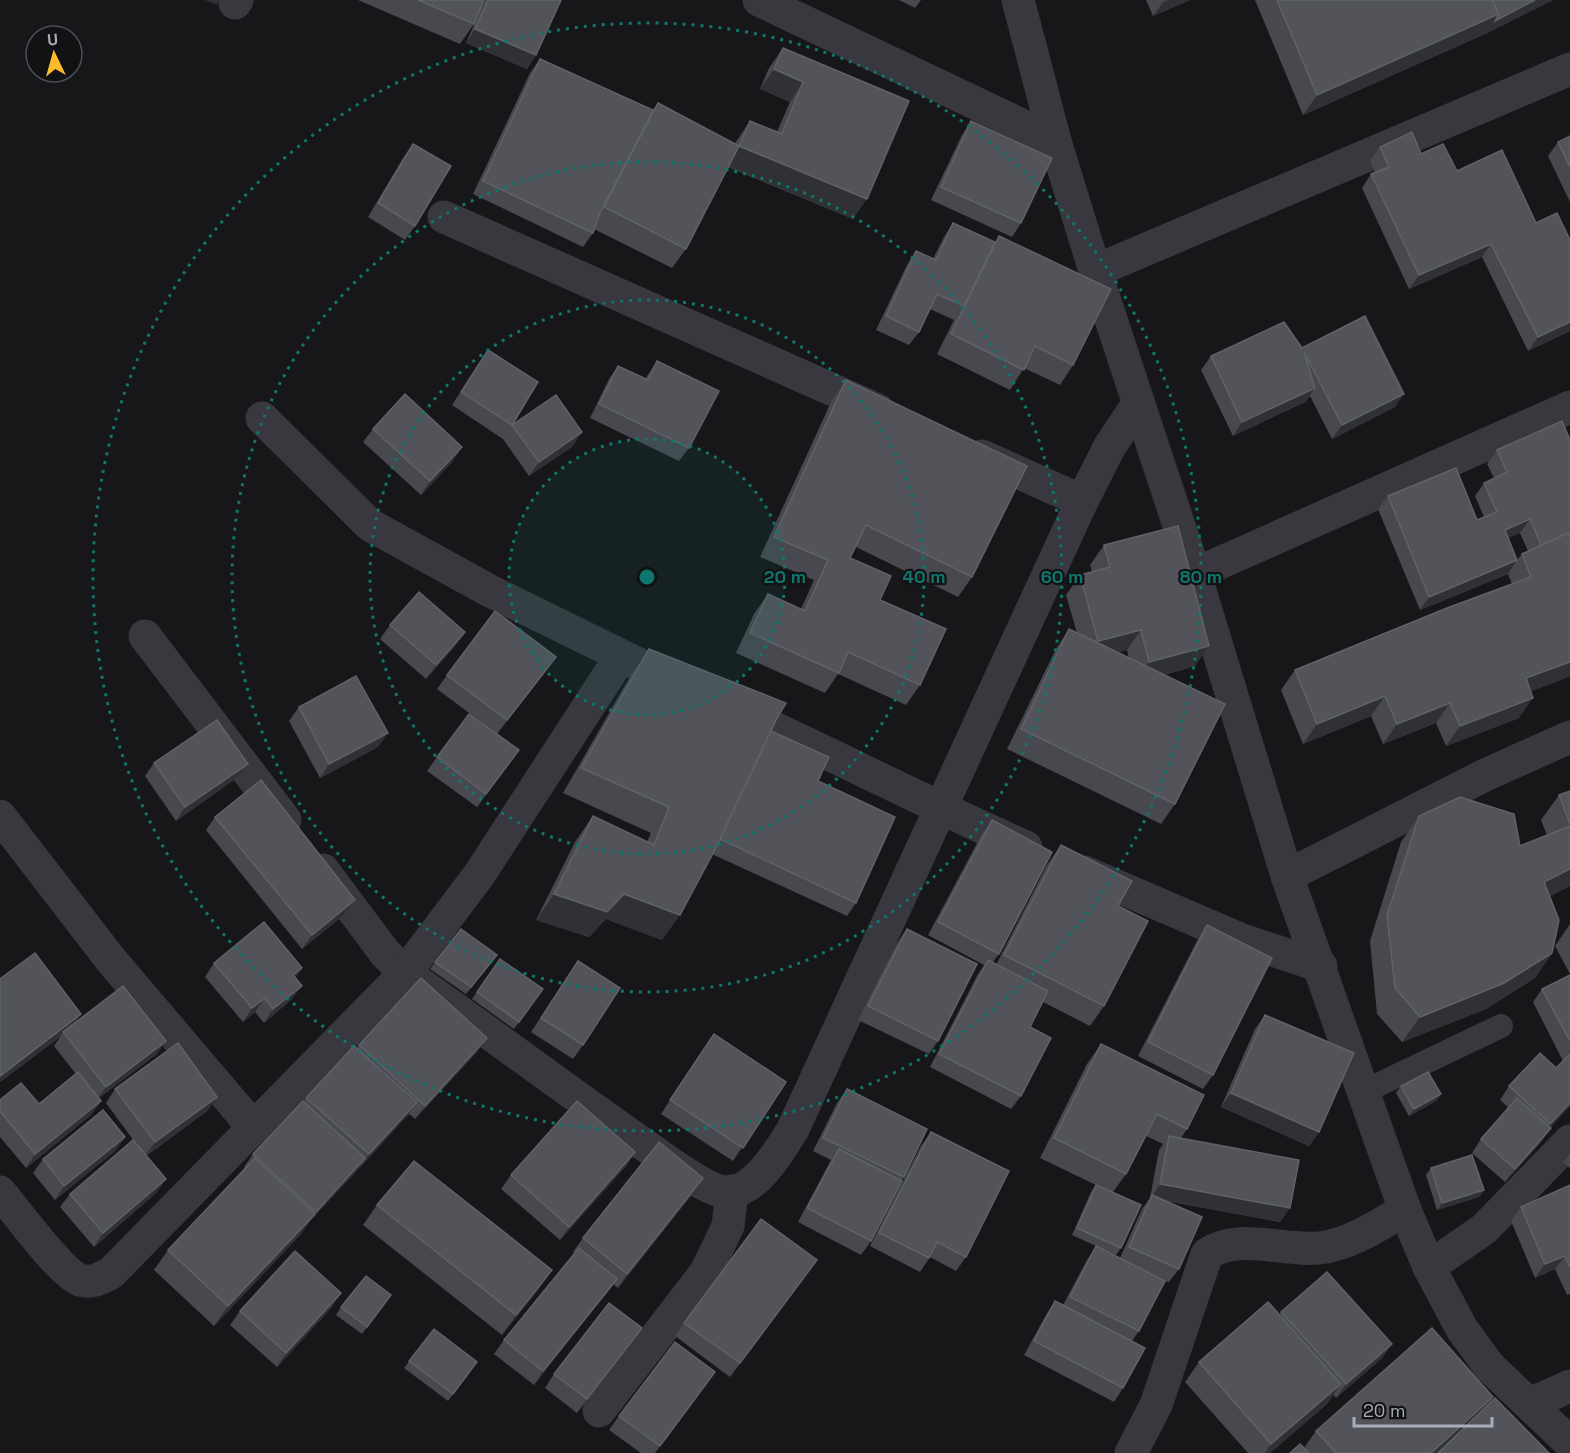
<svg xmlns="http://www.w3.org/2000/svg" width="1570" height="1453" viewBox="0 0 1570 1453" font-family="'Space Grotesk',sans-serif">
<style>
.lines{fill:none;stroke-linecap:round;stroke-linejoin:round}
.service{stroke:#38383e;stroke-width:24}
.minor{stroke:#38383e;stroke-width:33}
.wall{fill:#48494e;fill-rule:evenodd}
.shaded-wall{fill:#303134}
.building{fill:#53545a;stroke:#606269;stroke-width:1.5}
.ring{fill:none;stroke:#0f766e;stroke-width:3;stroke-dasharray:3 6}
.centre{fill:#0f766e;stroke:#121214;stroke-width:3}
.ring-label{font-size:18px;text-anchor:middle;font-weight:bold;fill:#0f766e;stroke:#121214;stroke-width:4.5;stroke-linejoin:round;paint-order:stroke}
</style>
<rect width="100%" height="100%" fill="#171719"/>
<g class="lines">
<!-- service -->
<path class="service" d="M1363,1092L1501,1026"/>
<!-- minor -->
<g class="minor">
<path d="M759,0L1055,141"/>
<path d="M1018,0L1055,141L1095,271L1195,574L1287,876L1405,1210L1429,1267L1462,1329L1489,1366L1570,1443"/>
<path d="M235,3L237,0"/>
<path d="M444,217L878,410"/>
<path d="M1095,271L1570,69"/>
<path d="M262,418L370,525L490,591L679,684"/>
<path d="M982,456L1082,501"/>
<path d="M1195,574L1570,407"/>
<path d="M145,636L285,820"/>
<path d="M731,708C830,753 926,803 1026,847"/>
<path d="M0,816L111,960L254,1128"/>
<path d="M323,870L385,953L405,973C483,1028 561,1086 639,1141C658,1154 705,1191 726,1192C755,1194 781,1149 793,1129L1082,501L1110,446L1138,404"/>
<path d="M1084,872L1242,940L1321,966"/>
<path d="M1287,876L1485,775L1570,737"/>
<path d="M0,1192C15,1210 61,1273 80,1280C92,1284 101,1278 111,1273L405,973L479,875L621,656"/>
<path d="M1429,1267L1484,1229L1570,1141"/>
<path d="M1530,1404L1570,1386"/>
<path d="M599,1411L706,1272L728,1226L732,1191"/>
<path d="M1131,1453L1156,1405L1207,1254C1240,1231 1288,1254 1326,1247C1354,1242 1380,1224 1405,1210"/>
</g>
</g>
<!-- wall -->
<g class="wall">
<path d="M358,0H484L474,24L460,44Z"/>
<path d="M485,0H561L536,55L527,69L466,43Z"/>
<path d="M899,0H921L915,8Z"/>
<path d="M1146,0H1190L1153,16Z"/>
<path d="M1255,0H1553L1485,34L1303,115Z"/>
<path d="M783,48L909,101L853,219L728,167L686,249L672,268L594,229L593,233L583,247L473,194L530,73L540,59L653,110L658,103L735,143L750,121L777,132L790,102L760,89L769,68Z"/>
<path d="M971,121L1021,223L1012,237L931,200L962,135Z"/>
<path d="M1570,136V202L1548,156L1558,142Z"/>
<path d="M413,144L415,226L405,240L368,217L403,158Z"/>
<path d="M1380,147L1421,154L1457,171L1536,223L1570,240V331L1528,351L1482,257L1409,289L1362,188L1371,174L1375,173L1370,160Z"/>
<path d="M953,223L995,242L999,236L1073,365L1060,385L1024,368L1010,390L937,354L954,320L930,309L919,332L909,345L876,330L907,265L916,251L933,259L944,237Z"/>
<path d="M1302,348L1395,407L1332,439L1310,396L1305,402L1233,436L1201,370L1211,356Z"/>
<path d="M488,350L512,425L573,446L529,476L503,439L452,405Z"/>
<path d="M657,361L689,448L679,461L590,418L609,379L618,366L645,379Z"/>
<path d="M846,380L972,577L958,597L856,547L850,558L920,685L906,705L838,674L825,693L736,653L754,614L768,594L801,609L814,580L760,557L832,400Z"/>
<path d="M373,429L453,461L421,495L363,442Z"/>
<path d="M1570,440V676L1556,682L1531,691L1519,718L1446,746L1436,723L1383,744L1371,716L1303,744L1281,690L1295,670L1512,584L1508,574L1420,610L1378,509L1388,496L1477,520L1484,517L1475,496L1484,483L1494,478L1487,464L1497,450ZM1520,533L1528,551L1522,554L1517,560L1508,538Z"/>
<path d="M1104,545L1195,666L1164,675L1175,804L1161,824L1007,749L1056,649L1069,629L1077,633L1066,595L1080,575L1092,572L1090,565ZM1127,650L1129,658L1117,652Z"/>
<path d="M390,625L465,632L455,646L426,679L380,639Z"/>
<path d="M649,649L777,718L771,731L818,781L856,903L847,916L712,854L662,940L606,919L589,937L536,920L575,842L593,816L647,842L651,833L563,793L631,675Z"/>
<path d="M546,671L497,734L437,689L447,675Z"/>
<path d="M299,707L378,747L320,778L289,721Z"/>
<path d="M519,750L477,807L427,771L437,757Z"/>
<path d="M154,763L248,764L238,777L176,821L145,776Z"/>
<path d="M1570,791V886L1550,896L1552,953L1535,978L1486,1009L1402,1042L1377,1014L1370,941L1401,842L1419,816L1520,846L1547,835L1541,820L1559,795Z"/>
<path d="M215,817L355,900L345,914L302,949L206,830Z"/>
<path d="M992,820L999,954L992,963L996,965L1047,865L1061,845L1118,906L1104,1006L1090,1026L1043,1002L1030,1027L1021,1096L1011,1109L930,1067L978,974L984,965L928,935L982,834Z"/>
<path d="M1570,924V974L1555,946Z"/>
<path d="M1207,925L1213,1075L1203,1089L1138,1056L1198,939Z"/>
<path d="M907,929L938,1041L929,1054L858,1020L897,943Z"/>
<path d="M500,959L543,989L514,1029L472,999Z"/>
<path d="M578,961L583,1045L573,1059L531,1032Z"/>
<path d="M435,962H492L466,994L430,969Z"/>
<path d="M214,963L302,968L295,978L292,999L264,1023L255,1012L243,1022L205,977Z"/>
<path d="M1570,975V1106L1550,1127L1541,1142L1505,1182L1472,1153L1481,1139L1509,1108L1500,1100L1509,1086L1556,1068L1563,1061L1533,1002L1542,989Z"/>
<path d="M0,979L81,1014L75,1023L157,1054L99,1098L101,1101L91,1115L26,1168L0,1137V1100L39,1104L76,1074L54,1046L60,1037L0,1082Z"/>
<path d="M1265,1015L1319,1132L1309,1146L1221,1107L1255,1029Z"/>
<path d="M1101,1044L1187,1129L1181,1138L1290,1208L1280,1222L1166,1201L1179,1269L1169,1282L1165,1281L1139,1331L1132,1341L1123,1388L1114,1402L1024,1355L1046,1315L1055,1301L1063,1305L1087,1260L1096,1246L1120,1258L1142,1209L1150,1198L1159,1150L1163,1144L1146,1136L1126,1174L1113,1192L1121,1248L1116,1255L1072,1235L1091,1192L1096,1185L1040,1158L1087,1064Z"/>
<path d="M359,1045L477,1052L415,1119L409,1114L310,1221L301,1234L214,1326L154,1270L168,1250L245,1168L244,1167L253,1154L306,1098Z"/>
<path d="M704,1048L786,1082L733,1161L661,1114Z"/>
<path d="M1401,1086L1441,1094L1436,1101L1409,1116L1396,1093Z"/>
<path d="M115,1089L217,1097L207,1111L146,1156L166,1179L156,1193L94,1247L60,1207L70,1194L137,1145L106,1103Z"/>
<path d="M847,1089L904,1177L871,1241L861,1255L798,1222L831,1160L813,1151L837,1103Z"/>
<path d="M931,1132L966,1257L956,1271L930,1257L920,1272L870,1246L921,1146Z"/>
<path d="M125,1137L115,1151L55,1200L33,1173L43,1159Z"/>
<path d="M635,1152L626,1166L560,1240L501,1189L511,1175Z"/>
<path d="M1570,1153V1168L1563,1162Z"/>
<path d="M1431,1168L1484,1190L1479,1197L1437,1210L1426,1175Z"/>
<path d="M1570,1185V1294L1567,1295L1555,1269L1535,1278L1511,1221L1521,1207Z"/>
<path d="M694,1192L618,1288L613,1284L534,1385L494,1354L504,1340L575,1253L573,1252L583,1238Z"/>
<path d="M377,1205L552,1270L538,1290L502,1335L363,1225Z"/>
<path d="M817,1260L730,1377L675,1336L684,1323Z"/>
<path d="M386,1302L362,1334L336,1315L341,1307Z"/>
<path d="M332,1307L277,1367L230,1325L240,1311Z"/>
<path d="M1281,1312L1392,1344L1382,1358L1336,1398L1333,1394L1327,1404L1270,1453H1248L1185,1382L1199,1362L1280,1315Z"/>
<path d="M434,1329L477,1362L448,1401L404,1368Z"/>
<path d="M632,1342L577,1413L545,1388L554,1374Z"/>
<path d="M715,1372L655,1453H641L609,1430L619,1416Z"/>
<path d="M1493,1397L1487,1406L1549,1453H1290L1304,1448L1316,1431Z"/>
</g>
<!-- shaded-wall -->
<g class="shaded-wall">
<path d="M205,0H220L217,5Z"/>
<path d="M1168,0H1190L1153,16L1163,2Z"/>
<path d="M1535,0H1553L1485,34L1303,115L1317,95L1499,14Z"/>
<path d="M475,29L536,55L527,69L466,43Z"/>
<path d="M774,69L803,82L790,102L760,89Z"/>
<path d="M739,146L867,199L853,219L725,165Z"/>
<path d="M1491,244L1482,257L1409,289L1419,275Z"/>
<path d="M1570,322V331L1528,351L1538,337Z"/>
<path d="M1315,388L1305,402L1233,436L1242,422Z"/>
<path d="M1404,394L1395,407L1332,439L1342,425Z"/>
<path d="M582,432L573,446L529,476L539,462Z"/>
<path d="M462,447L453,461L421,495L430,481Z"/>
<path d="M1530,519L1520,533L1495,544L1505,530Z"/>
<path d="M1517,560L1508,574L1420,610L1429,597Z"/>
<path d="M1141,630L1127,650L1084,661L1098,641Z"/>
<path d="M465,632L455,646L426,679L436,665Z"/>
<path d="M1209,646L1195,666L1135,682L1149,662Z"/>
<path d="M556,657L546,671L497,734L507,720Z"/>
<path d="M1570,662V676L1556,682L1512,698L1526,678Z"/>
<path d="M1385,696L1371,716L1303,744L1317,724Z"/>
<path d="M1533,698L1519,718L1446,746L1460,726Z"/>
<path d="M1450,703L1436,723L1383,744L1397,724Z"/>
<path d="M388,733L378,747L320,778L329,764Z"/>
<path d="M248,764L238,777L176,821L185,807Z"/>
<path d="M1570,869V886L1526,907L1544,882Z"/>
<path d="M554,894H624L680,915L662,940L606,919L589,937L536,920Z"/>
<path d="M355,900L345,914L302,949L312,935Z"/>
<path d="M1552,953L1535,978L1486,1009L1402,1042L1420,1017Z"/>
<path d="M302,968L292,982L293,975Z"/>
<path d="M302,986L292,999L264,1023L273,1009Z"/>
<path d="M265,998L255,1012L243,1022L252,1008Z"/>
<path d="M81,1014L71,1028L63,1032L60,1037L0,1082V1076Z"/>
<path d="M487,1038L477,1052L415,1119L425,1106Z"/>
<path d="M166,1041L157,1054L96,1100L106,1087Z"/>
<path d="M1231,1093L1319,1132L1309,1146L1221,1107Z"/>
<path d="M1441,1094L1436,1101L1409,1116L1414,1109Z"/>
<path d="M217,1097L207,1111L145,1156L155,1142Z"/>
<path d="M101,1101L91,1115L26,1168L35,1154Z"/>
<path d="M417,1102L407,1116L360,1168L369,1154Z"/>
<path d="M1570,1103V1106L1541,1138L1550,1124Z"/>
<path d="M1551,1128L1541,1142L1505,1182L1515,1169Z"/>
<path d="M125,1137L115,1151L55,1200L64,1186Z"/>
<path d="M635,1152L626,1166L560,1240L569,1227Z"/>
<path d="M365,1158L356,1172L310,1221L301,1234L214,1326L228,1306L312,1218L316,1212Z"/>
<path d="M703,1178L694,1192L618,1288L627,1274Z"/>
<path d="M166,1179L156,1193L94,1247L103,1233Z"/>
<path d="M1160,1184L1290,1208L1280,1222L1151,1198Z"/>
<path d="M1484,1190L1479,1197L1437,1210L1442,1203Z"/>
<path d="M1565,1256L1555,1269L1535,1278L1545,1264Z"/>
<path d="M552,1270L538,1290L502,1335L516,1315Z"/>
<path d="M617,1279L607,1292L534,1385L543,1371Z"/>
<path d="M341,1293L332,1307L277,1367L286,1353Z"/>
<path d="M642,1328L632,1342L577,1413L587,1399Z"/>
<path d="M1392,1344L1382,1358L1336,1398L1346,1384Z"/>
<path d="M1341,1384L1327,1404L1270,1453H1265L1271,1444Z"/>
<path d="M1493,1397L1479,1417L1439,1453H1431Z"/>
</g>
<!-- building -->
<g class="building">
<path d="M418,0H484L474,24Z"/>
<path d="M488,0H561L536,55L475,29Z"/>
<path d="M1277,0H1492L1499,14L1317,95Z"/>
<path d="M1492,0H1535L1495,21L1499,14Z"/>
<path d="M783,48L909,101L867,199L739,146L750,121L782,134L803,82L774,69Z"/>
<path d="M540,59L653,110L600,213L593,233L483,181Z"/>
<path d="M658,103L739,146L686,249L604,207Z"/>
<path d="M971,121L1052,158L1021,223L941,187Z"/>
<path d="M1412,132L1421,154L1443,144L1457,171L1502,150L1536,223L1557,213L1570,240V322L1538,337L1491,244L1419,275L1371,174L1389,167L1380,147Z"/>
<path d="M1570,136V167L1558,142Z"/>
<path d="M413,144L451,166L415,226L378,203Z"/>
<path d="M953,223L995,242L964,306L937,294L919,332L886,316L916,251L936,260Z"/>
<path d="M999,236L1111,289L1073,365L1035,346L1024,370L951,334Z"/>
<path d="M1365,316L1404,394L1342,425L1304,352L1315,388L1242,422L1211,356L1284,322L1302,348Z"/>
<path d="M488,350L538,382L512,425L556,395L582,432L539,462L512,425L461,392Z"/>
<path d="M657,361L719,391L689,448L599,404L618,366L648,380Z"/>
<path d="M846,380L1027,466L972,577L866,525L850,558L891,576L880,600L946,629L920,685L848,652L839,673L750,633L768,594L805,611L828,560L774,537Z"/>
<path d="M405,394L462,447L430,481L373,429Z"/>
<path d="M1562,421L1570,440V536H1569L1568,533L1541,545L1530,519L1505,530L1517,560L1429,597L1388,496L1456,468L1477,520L1497,512L1484,483L1507,472L1497,450Z"/>
<path d="M1178,526L1209,646L1149,662L1141,630L1098,641L1080,575L1110,567L1104,545Z"/>
<path d="M1568,533L1570,538V662L1526,678L1533,698L1460,726L1450,703L1397,724L1385,696L1317,724L1295,670L1447,608L1531,577L1522,554Z"/>
<path d="M419,592L465,632L436,665L390,625Z"/>
<path d="M495,611L556,657L507,720L447,675Z"/>
<path d="M1069,629L1225,704L1175,804L1021,729Z"/>
<path d="M649,649L786,703L777,718L727,827L680,915L624,894L607,912L554,894L593,816L654,845L669,807L581,768Z"/>
<path d="M356,676L388,733L329,764L299,707Z"/>
<path d="M469,714L519,750L486,794L437,757Z"/>
<path d="M217,720L248,764L185,807L154,763Z"/>
<path d="M771,731L829,757L818,781L895,817L856,903L720,839Z"/>
<path d="M261,780L355,900L312,935L215,817Z"/>
<path d="M1570,791V824L1559,795Z"/>
<path d="M1460,797L1514,814L1520,846L1570,826V869L1544,882L1559,920L1552,953L1504,983L1420,1017L1395,988L1387,915L1419,816Z"/>
<path d="M992,820L1052,852L999,954L938,922Z"/>
<path d="M1061,845L1132,881L1118,906L1148,921L1104,1006L1004,955Z"/>
<path d="M264,922L302,968L293,975L302,986L273,1009L265,998L252,1008L214,963Z"/>
<path d="M1207,925L1272,958L1213,1075L1148,1042Z"/>
<path d="M461,929L497,955L471,987L435,962Z"/>
<path d="M907,929L977,964L938,1041L868,1006Z"/>
<path d="M35,953L81,1014L0,1076V979Z"/>
<path d="M500,959L543,989L519,1022L477,992Z"/>
<path d="M988,960L1048,991L1030,1027L1051,1038L1021,1096L939,1054Z"/>
<path d="M578,961L620,988L583,1045L541,1018Z"/>
<path d="M1570,975V1041L1542,989Z"/>
<path d="M421,978L487,1038L425,1106L359,1045Z"/>
<path d="M123,986L166,1041L106,1087L63,1032Z"/>
<path d="M1265,1015L1354,1053L1319,1132L1231,1093Z"/>
<path d="M714,1034L786,1082L743,1148L670,1100Z"/>
<path d="M178,1043L217,1097L155,1142L115,1089Z"/>
<path d="M1101,1044L1204,1095L1187,1129L1157,1114L1126,1174L1054,1138Z"/>
<path d="M354,1046L417,1102L369,1154L306,1098Z"/>
<path d="M1540,1053L1556,1068L1569,1055H1570V1103L1550,1124L1509,1086Z"/>
<path d="M78,1072L101,1101L35,1154L0,1111V1100L21,1083L39,1104Z"/>
<path d="M1428,1072L1441,1094L1414,1109L1401,1086Z"/>
<path d="M847,1089L927,1129L904,1177L823,1138Z"/>
<path d="M1517,1098L1551,1128L1515,1169L1481,1139Z"/>
<path d="M303,1101L365,1158L316,1212L253,1154Z"/>
<path d="M577,1101L635,1152L569,1227L511,1175Z"/>
<path d="M103,1110L125,1137L64,1186L43,1159Z"/>
<path d="M931,1132L1009,1171L966,1257L937,1242L929,1258L879,1233Z"/>
<path d="M1169,1136L1299,1160L1290,1208L1160,1184Z"/>
<path d="M133,1140L166,1179L103,1233L70,1194Z"/>
<path d="M659,1142L703,1178L627,1274L583,1238Z"/>
<path d="M839,1149L902,1181L871,1241L807,1208Z"/>
<path d="M1472,1155L1484,1190L1442,1203L1431,1168Z"/>
<path d="M255,1158L315,1214L228,1306L168,1250Z"/>
<path d="M414,1161L552,1270L516,1315L377,1205Z"/>
<path d="M1096,1185L1141,1205L1121,1248L1077,1228Z"/>
<path d="M1570,1185V1267L1565,1256L1545,1264L1521,1207Z"/>
<path d="M1152,1195L1202,1217L1179,1269L1129,1247Z"/>
<path d="M761,1219L817,1260L740,1363L684,1323Z"/>
<path d="M1096,1246L1165,1281L1139,1331L1070,1297Z"/>
<path d="M579,1248L617,1279L543,1371L504,1340Z"/>
<path d="M295,1251L341,1293L286,1353L240,1311Z"/>
<path d="M1327,1272L1392,1344L1346,1384L1281,1312Z"/>
<path d="M366,1276L391,1295L367,1327L341,1307Z"/>
<path d="M1055,1301L1145,1348L1123,1388L1034,1341Z"/>
<path d="M1268,1302L1341,1384L1271,1444L1199,1362Z"/>
<path d="M609,1303L642,1328L587,1399L554,1374Z"/>
<path d="M1432,1328L1493,1397L1431,1453H1336L1316,1431Z"/>
<path d="M434,1329L477,1362L453,1394L409,1361Z"/>
<path d="M675,1342L715,1372L660,1446L619,1416Z"/>
<path d="M1495,1398L1549,1453H1438Z"/>
<path d="M1300,1444L1309,1453H1290Z"/>
</g>
<!-- distance rings -->
<circle cx="647" cy="577" r="138" fill="#0f766e" fill-opacity=".12"/>
<g class="ring">
<circle cx="647" cy="577" r="138"/>
<circle cx="647" cy="577" r="277"/>
<circle cx="647" cy="577" r="415"/>
<circle cx="647" cy="577" r="554"/>
</g>
<circle cx="647" cy="577" r="9" class="centre"/>
<g class="ring-label">
<text x="785" y="583">20 m</text>
<text x="924" y="583">40 m</text>
<text x="1062" y="583">60 m</text>
<text x="1201" y="583">80 m</text>
</g>
<!-- north arrow -->
<g transform="translate(54 54) rotate(355)"><circle r="28" fill="#121214" stroke="#4e5056" stroke-width="1.5"/>
<path d="M0-4.5L10 22L0 15L-10 22Z" fill="#fcbb2c"/>
<text y="-9" font-size="16" font-weight="bold" text-anchor="middle" fill="#a8adba">U</text>
</g>
<!-- scale -->
<path d="M1354 1417v9h138v-9" fill="none" stroke="#a8adba" stroke-width="3"/>
<text x="1363" y="1417" font-size="18" fill="#a8adba" stroke="#121214" stroke-width="4.5" paint-order="stroke">20 m</text>
</svg>
